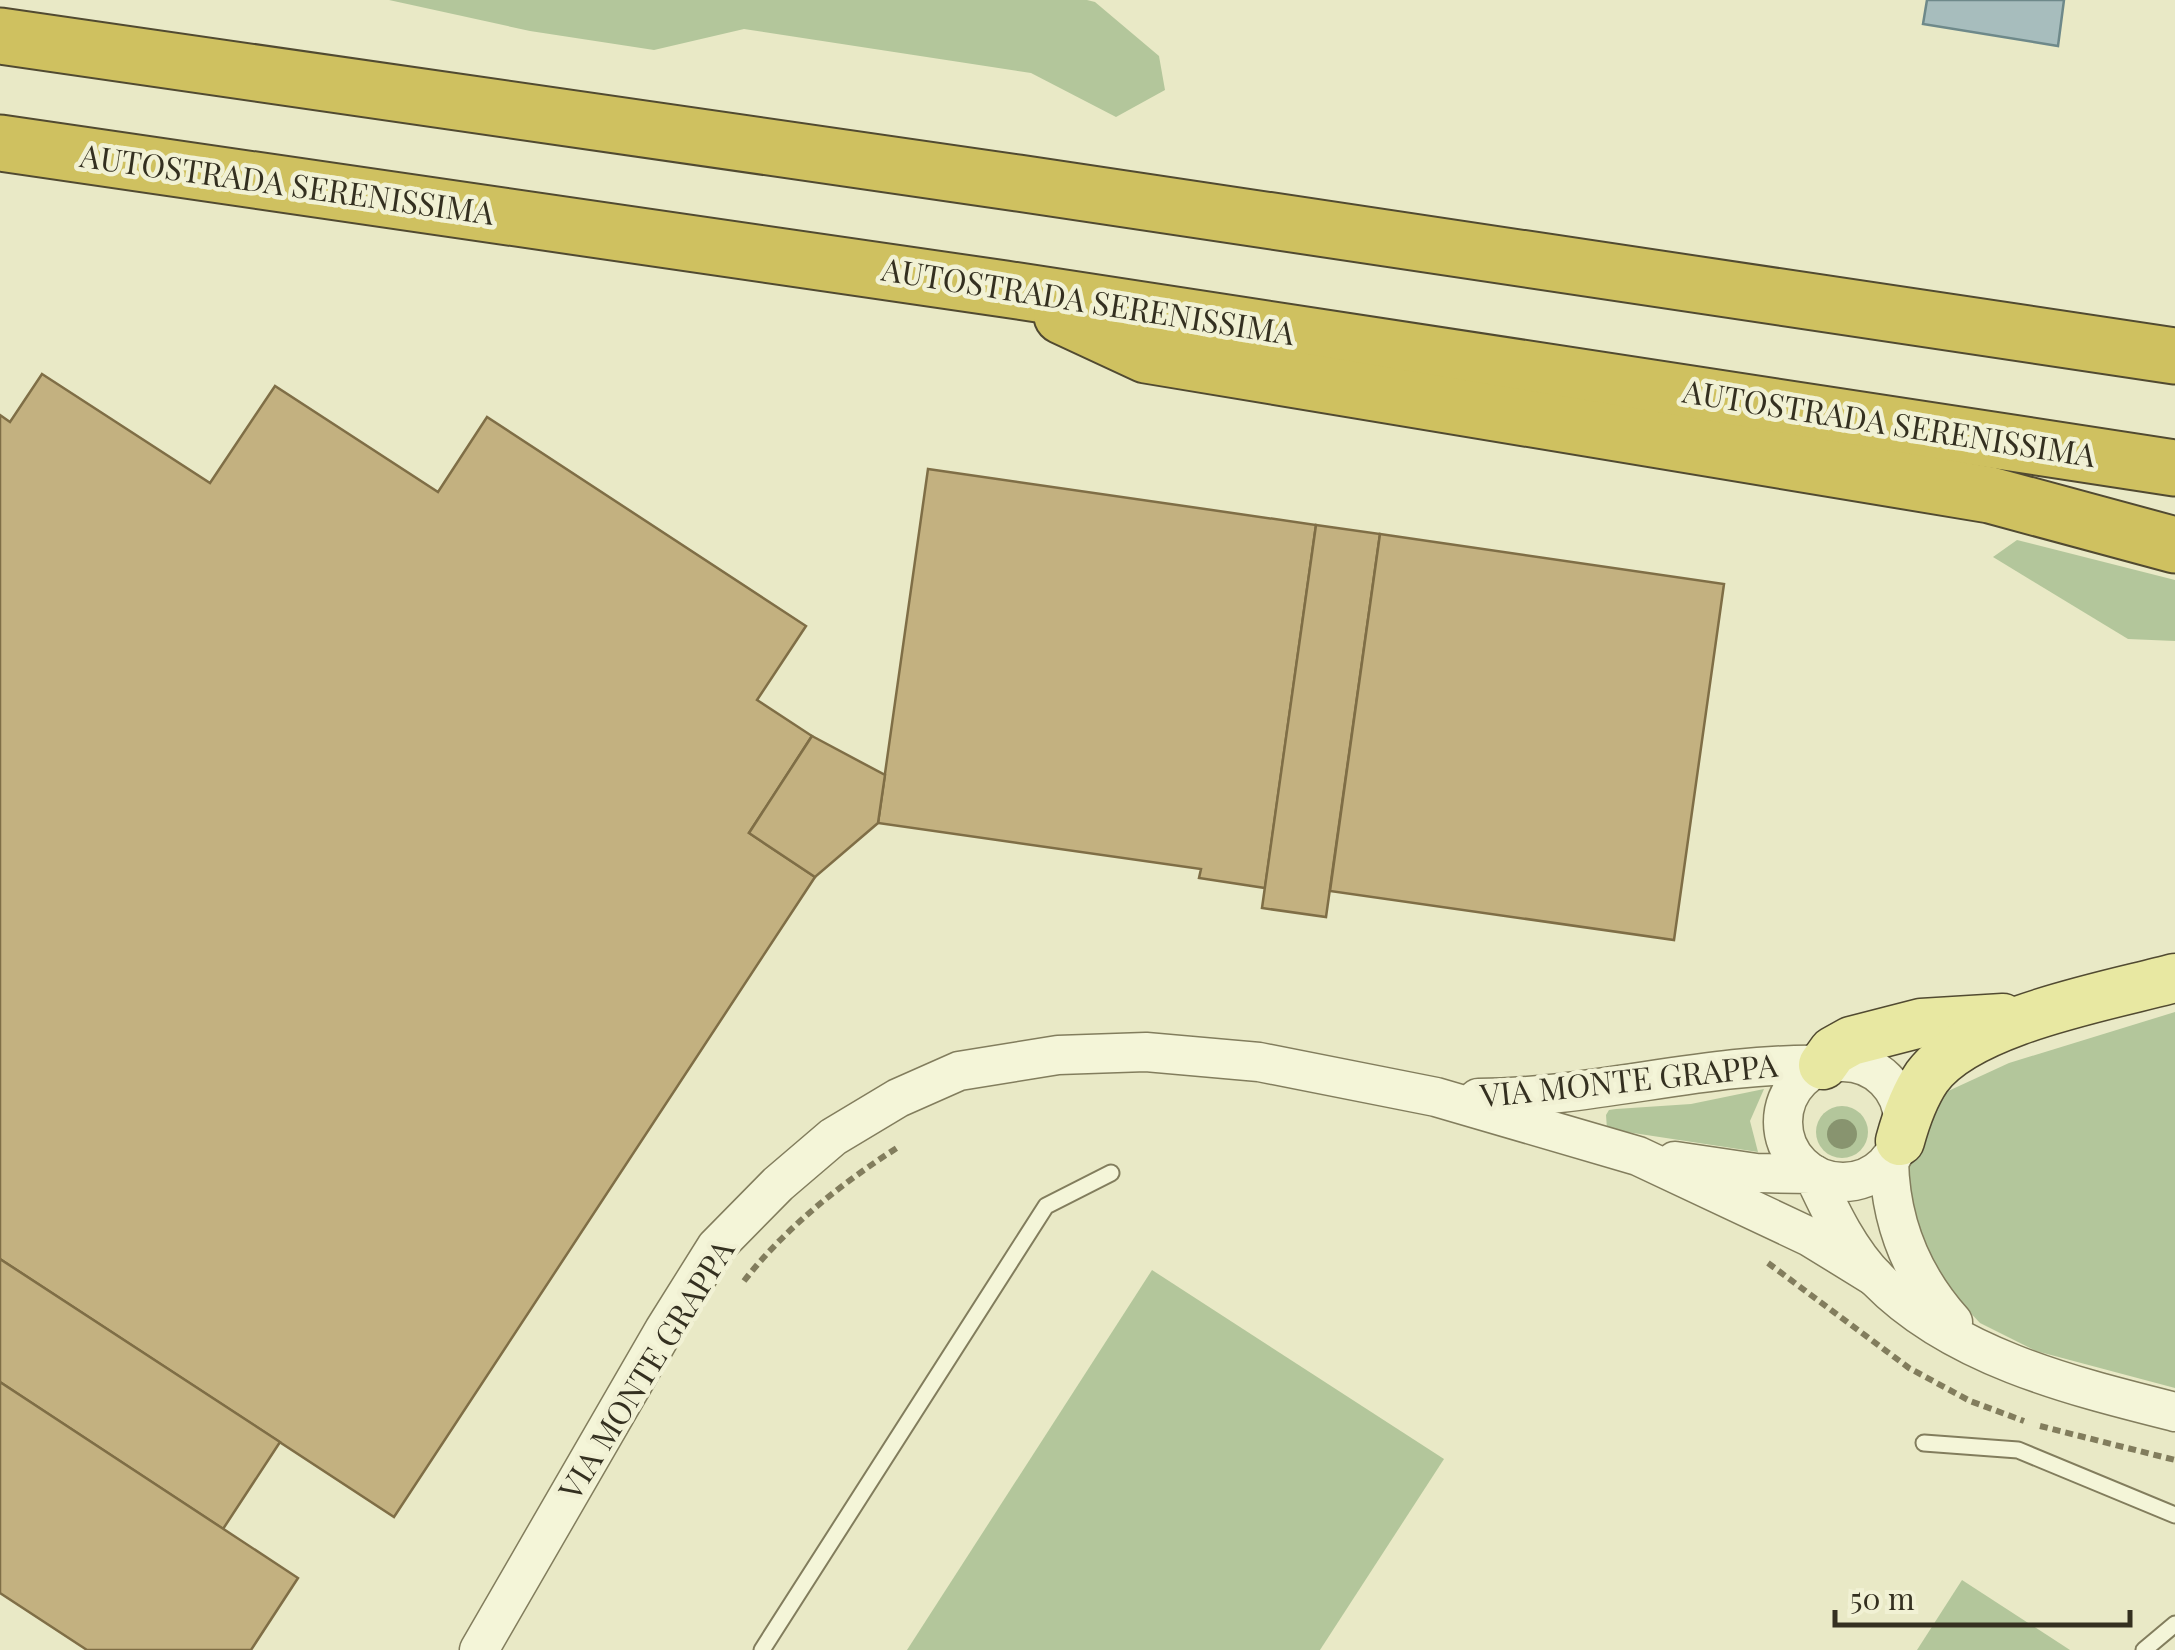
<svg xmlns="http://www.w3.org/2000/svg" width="2175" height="1650" viewBox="0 0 2175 1650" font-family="'Playfair Display',serif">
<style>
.green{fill:#b3c69b}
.water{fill:#a7bdbd;stroke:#6e898a;stroke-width:2.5}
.building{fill:#c3b180;stroke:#7f6e46;stroke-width:2.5}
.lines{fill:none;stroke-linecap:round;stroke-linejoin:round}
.service-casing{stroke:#827d5d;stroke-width:19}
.tertiary-casing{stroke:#827d5d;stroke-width:41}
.primary-casing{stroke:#514a31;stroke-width:51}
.motorway-casing{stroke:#514a31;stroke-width:59}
.path{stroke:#827d5d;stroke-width:6;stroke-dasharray:8 5;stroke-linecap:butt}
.service{stroke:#f4f5d8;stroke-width:15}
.tertiary{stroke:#f4f5d8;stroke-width:38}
.primary{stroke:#e8e8a2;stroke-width:48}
.motorway{stroke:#cfc160;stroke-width:55}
.tree{fill:#88946f}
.labels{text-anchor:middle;stroke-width:9;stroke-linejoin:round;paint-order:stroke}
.street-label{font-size:32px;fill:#343020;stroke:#f1f1d4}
</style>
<rect width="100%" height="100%" fill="#e9e9c6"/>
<!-- green -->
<g class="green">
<path d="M389,0H1087L1095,2L1159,56L1165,90L1116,117L1031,73L744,29L654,50L530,31Z"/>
<path d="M2017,540L2175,580V641L2128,639L1993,557Z"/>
<path d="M2175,1012V1388L2036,1351L1980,1323L1951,1292L1923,1253L1903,1179L1919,1121L1946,1092L2009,1063Z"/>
<path d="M1764,1089L1750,1121L1758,1152L1607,1129L1606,1115L1609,1110L1616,1109L1691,1104Z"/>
<circle cx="1842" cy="1132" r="26"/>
<path d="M1152,1270L1444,1459L1320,1650H907Z"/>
<path d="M1962,1580L2070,1650H1917Z"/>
</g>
<!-- water -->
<path class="water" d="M1927,0H2064L2058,46L1923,24Z"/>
<!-- building -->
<g class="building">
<path d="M42,374L210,483L275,386L438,492L487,417L806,626L757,700L812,736L749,833L815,877L394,1517L0,1259V415L10,422Z"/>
<path d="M928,469L1316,525L1265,888L1199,878L1201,869L878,823Z"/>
<path d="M1316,525L1380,534L1326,917L1262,908Z"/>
<path d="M1380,534L1724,584L1674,940L1330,891Z"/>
<path d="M812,736L885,775L878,823L815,877L749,833Z"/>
<path d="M0,1259L280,1442L223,1529L0,1382Z"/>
<path d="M0,1382L298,1578L251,1650H87L0,1593Z"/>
</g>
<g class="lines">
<defs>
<g id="service">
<path d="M1924,1443L2018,1450L2175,1515"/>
<path d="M762,1650L1046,1206L1111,1173"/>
<path d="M2144,1650L2175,1624"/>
</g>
<g id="tertiary">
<circle cx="1843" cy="1122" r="60"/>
<path d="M1478,1098C1594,1098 1708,1062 1823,1065"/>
<path d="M1889,1160C1890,1222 1911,1275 1953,1322"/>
<path d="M1675,1161L1756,1173L1813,1174C1830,1210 1848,1250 1877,1279C1953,1357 2072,1386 2175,1412"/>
<path d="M479,1650L664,1330L716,1247L778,1184L833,1137L898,1098L959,1071L1058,1055L1146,1052L1259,1062L1436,1097L1638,1156L1810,1237L1875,1277"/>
</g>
<g id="primary">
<path d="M1823,1065L1833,1051L1851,1041L1921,1023L2003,1018"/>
<path d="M1900,1141C1906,1119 1914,1096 1927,1077C1969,1020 2108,996 2175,978"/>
</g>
<g id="motorway">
<path d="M0,36L1018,183L2175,356"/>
<path d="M0,143L1005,289L2175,468"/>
<path d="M1062,316L1146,355L1990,495L2175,545"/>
</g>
</defs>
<!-- service casing -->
<use href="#service" class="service-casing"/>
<!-- tertiary casing -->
<use href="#tertiary" class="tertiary-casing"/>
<!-- primary casing -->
<use href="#primary" class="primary-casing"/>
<!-- motorway casing -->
<use href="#motorway" class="motorway-casing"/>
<!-- path -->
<g class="path">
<path d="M1768,1263L1909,1368L1970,1401L2024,1421"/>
<path d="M744,1281C786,1227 843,1182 900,1146"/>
<path d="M2040,1426L2175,1460"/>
</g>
<!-- service -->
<use href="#service" class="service"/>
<!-- tertiary -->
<use href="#tertiary" class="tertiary"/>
<!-- primary -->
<use href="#primary" class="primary"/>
<!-- motorway -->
<use href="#motorway" class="motorway"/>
</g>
<!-- trees -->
<circle class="tree" cx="1842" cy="1134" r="15"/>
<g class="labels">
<!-- street labels -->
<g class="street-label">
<text transform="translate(287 185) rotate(8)" y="11">AUTOSTRADA SERENISSIMA</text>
<text transform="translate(1088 302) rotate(9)" y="11">AUTOSTRADA SERENISSIMA</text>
<text transform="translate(1889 424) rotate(9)" y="11">AUTOSTRADA SERENISSIMA</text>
<text transform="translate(1629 1081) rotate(-6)" y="11">VIA MONTE GRAPPA</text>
<text transform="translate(647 1370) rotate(-58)" y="11">VIA MONTE GRAPPA</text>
</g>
</g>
<!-- scale -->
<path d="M1835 1610v15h295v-15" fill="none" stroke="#343020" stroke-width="5"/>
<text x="1850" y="1610" font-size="30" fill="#343020" stroke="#f1f1d4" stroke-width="8" paint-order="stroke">50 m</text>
</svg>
